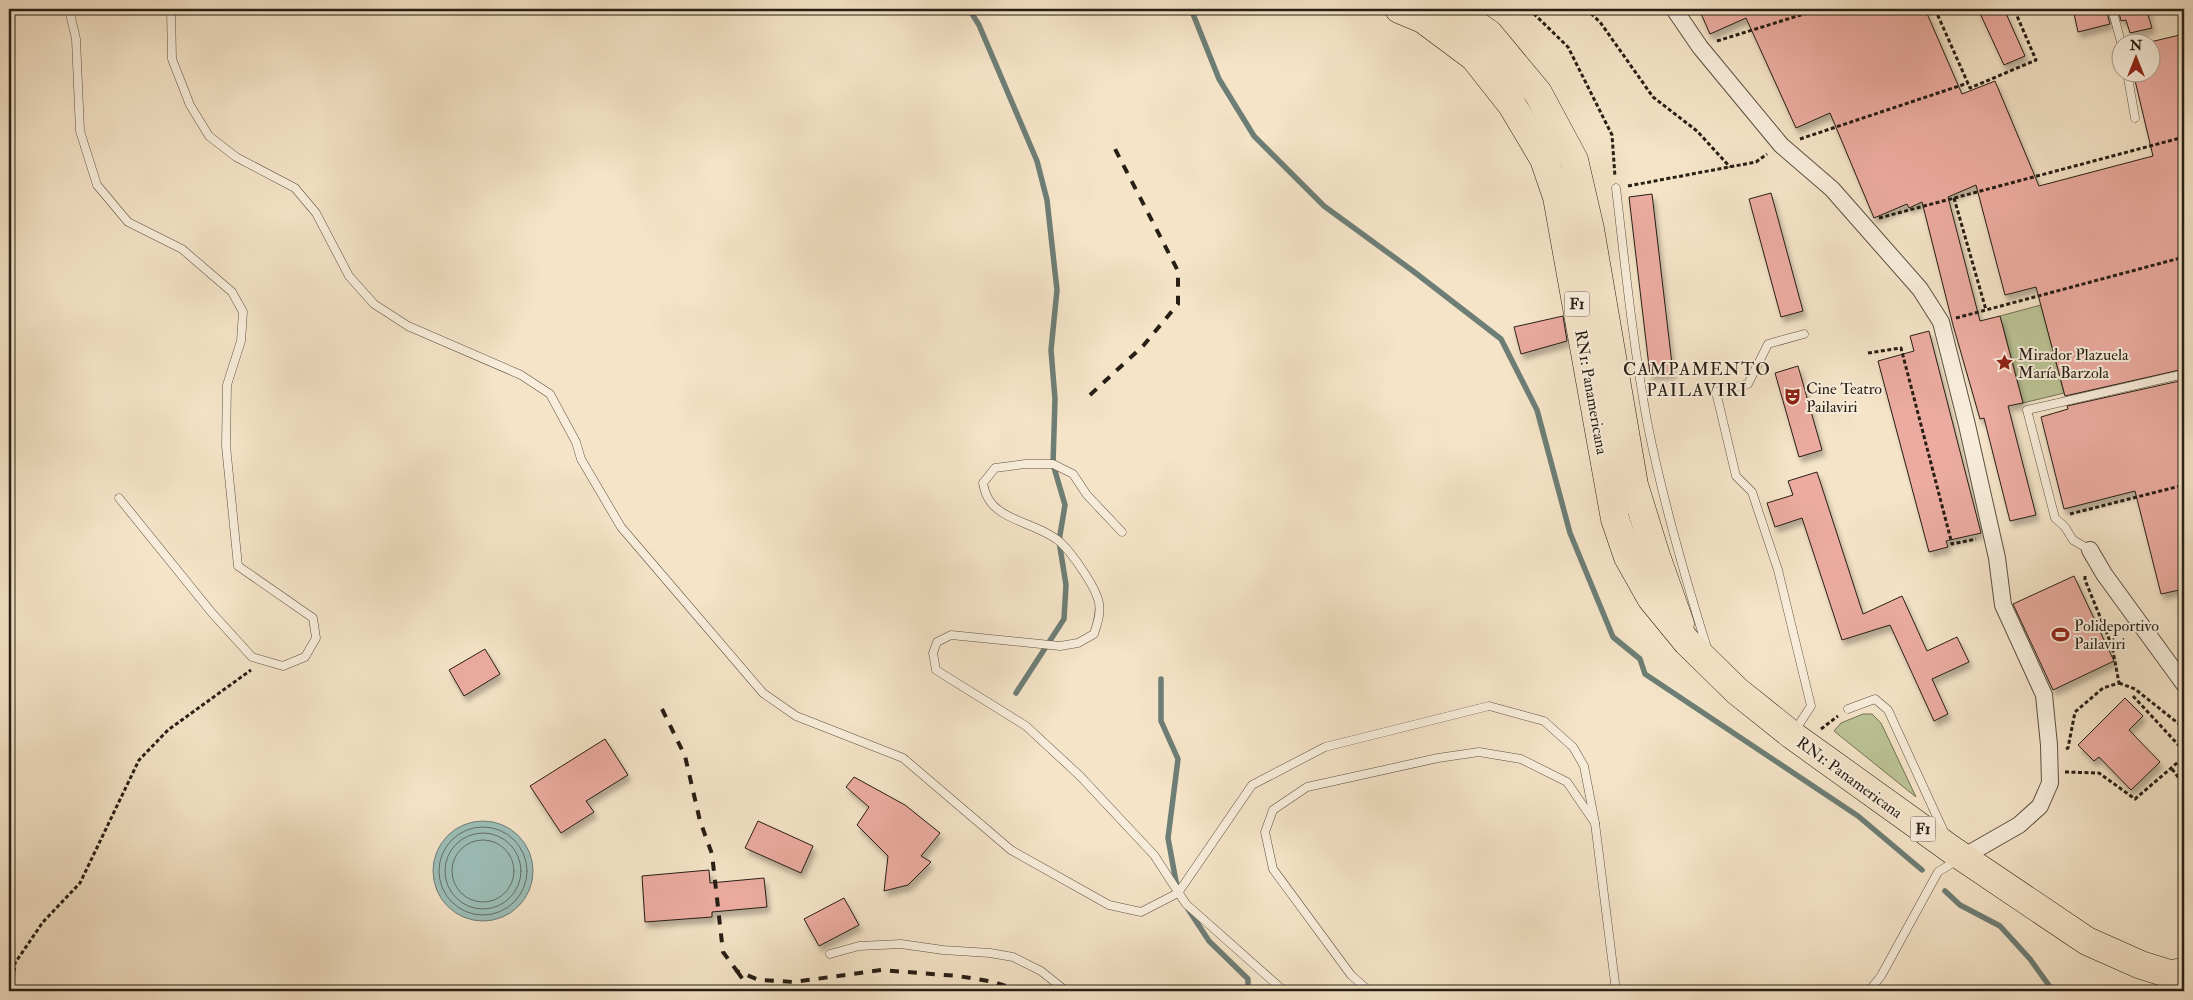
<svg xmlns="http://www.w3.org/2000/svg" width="2193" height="1000" viewBox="0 0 2193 1000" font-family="'IM FELL Double Pica',serif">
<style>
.green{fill:#bcc496;stroke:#727155}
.water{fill:#9cbeb8;stroke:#6d7e76}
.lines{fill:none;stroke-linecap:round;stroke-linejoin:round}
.shore{stroke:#626e66;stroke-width:1}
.stream{stroke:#6d7e76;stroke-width:5.5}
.building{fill:#ebaba0;stroke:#271e14;filter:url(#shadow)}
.lane-casing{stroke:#5a5041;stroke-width:9}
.street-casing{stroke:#5a5041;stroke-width:18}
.highway-casing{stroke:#271e14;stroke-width:29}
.path{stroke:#271e14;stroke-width:3;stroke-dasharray:4 2.5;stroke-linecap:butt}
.lane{stroke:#f8eddb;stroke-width:8}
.street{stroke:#f8eddb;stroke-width:16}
.highway{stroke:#f5e4c8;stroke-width:28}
.rail{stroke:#271e14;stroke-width:4;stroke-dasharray:9 9;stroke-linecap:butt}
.labels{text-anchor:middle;stroke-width:4;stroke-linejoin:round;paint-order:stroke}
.shield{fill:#f8eddb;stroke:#665c50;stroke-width:1}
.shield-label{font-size:15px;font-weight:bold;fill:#271e14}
.poi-label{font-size:16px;fill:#271e14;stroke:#f8eddb;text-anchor:start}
.street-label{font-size:16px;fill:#271e14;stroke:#f8eddb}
.neighbourhood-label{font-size:18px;letter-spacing:1px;fill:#271e14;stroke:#f8eddb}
</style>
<defs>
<filter id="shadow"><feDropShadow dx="3" dy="5.5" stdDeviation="2.5" flood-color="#0004"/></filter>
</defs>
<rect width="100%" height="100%" fill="#f5e4c8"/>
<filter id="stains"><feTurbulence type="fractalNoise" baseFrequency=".004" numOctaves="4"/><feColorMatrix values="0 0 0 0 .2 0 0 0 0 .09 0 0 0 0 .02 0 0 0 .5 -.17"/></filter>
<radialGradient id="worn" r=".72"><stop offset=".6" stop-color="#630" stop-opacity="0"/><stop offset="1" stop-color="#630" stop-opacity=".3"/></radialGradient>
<!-- green -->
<g class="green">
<path d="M2041,305L2064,393L2023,403L2000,316Z"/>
<path d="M1863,714H1872L1881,723L1916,797L1834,731L1841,723Z"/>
</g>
<!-- water -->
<circle class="water" cx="483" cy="871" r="50"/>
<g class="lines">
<!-- shore -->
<g class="shore">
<circle cx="483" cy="871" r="44"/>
<circle cx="483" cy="871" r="38"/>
<circle cx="483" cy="871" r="31"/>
</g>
<!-- stream -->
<g class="stream">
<path d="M969,9L979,25L1037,161L1047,200L1057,290L1051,350L1055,399L1053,464L1065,505L1059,541L1066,585L1064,619L1016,693"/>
<path d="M1191,9L1219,79L1254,136L1324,206L1413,271L1501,339L1537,410L1570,533L1613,637L1640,659L1645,674L1858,816L1922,870"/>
<path d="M1161,679V721L1178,759L1168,838L1177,887"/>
<path d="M1945,891L1960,905L2000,926L2030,959L2053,991"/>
<path d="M1188,909L1209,941L1248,979V991"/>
</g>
</g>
<!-- building -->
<g class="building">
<path d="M1699,9H1925L1962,94L1995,81L2039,186L2153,156L2133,72H2150V42L2184,34V369L2065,396L2036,287L2005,295L1976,185L1948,197L1980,321L2000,316L2023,403L2008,406L2036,515L2010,521L1984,418L1980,419L1953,325L1922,202L1909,208L1907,204L1874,218L1830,113L1796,128L1746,18L1710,34Z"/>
<path d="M1978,9H2004L2025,56L2004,65Z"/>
<path d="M2073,9H2106L2110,24L2078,32Z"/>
<path d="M2118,9H2149L2150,14L2148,15L2152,28L2130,33L2126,20L2121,21Z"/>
<path d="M1771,193L1803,311L1781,317L1749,199Z"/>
<path d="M1652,194L1673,373L1650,375L1629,197Z"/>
<path d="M1563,316L1567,341L1521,354L1514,327Z"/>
<path d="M1929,331L1981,533L1946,541L1948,547L1929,552L1878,361L1914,351L1910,336Z"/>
<path d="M1798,366L1822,450L1799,457L1775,373Z"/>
<path d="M2184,380V589L2161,594L2135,491L2064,509L2041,417L2068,409L2067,406Z"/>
<path d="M1817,472L1863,614L1902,596L1927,651L1957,637L1969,662L1932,679L1948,714L1934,721L1890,625L1842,640L1802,518L1775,527L1767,503L1793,495L1788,481Z"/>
<path d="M2074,576L2114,661L2053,690L2013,604Z"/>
<path d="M485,649L500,674L464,696L449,670Z"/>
<path d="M2125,698L2143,716L2129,730L2160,762L2131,790L2099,757L2094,761L2078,745Z"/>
<path d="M605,739L628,775L586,801L594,812L561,833L530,786Z"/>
<path d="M854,777L905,805L940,833L921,856L931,862L908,885L884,891L888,856L857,825L869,807L846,787Z"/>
<path d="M758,821L813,846L801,873L745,848Z"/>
<path d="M709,870L710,883L764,878L767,907L712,912V917L645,922L642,876Z"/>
<path d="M844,898L859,925L819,946L804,919Z"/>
</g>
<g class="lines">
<defs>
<g id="lane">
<path d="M69,9L76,39L80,131L97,185L128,222L182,249L232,292L243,312L241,341L227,385L226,446L238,566L313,618L316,638L305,657L283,666L252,657L212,613L119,498"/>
<path d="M171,9L172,59L190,105L209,136L236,157L295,188L316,213L349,276L374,304L408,326L521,375L550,394L576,442L581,459L621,527L763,693L796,716L903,758L1011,850L1109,905L1141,912L1178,893L1252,785L1325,747L1489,706L1544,721L1573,747L1584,766L1595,823"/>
<path d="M2112,9L2121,42"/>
<path d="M2127,72L2135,118"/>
<path d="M1616,188C1625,265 1633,344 1647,421C1662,498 1684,574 1707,648"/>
<path d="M1122,532L1087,495L1073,474L1053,464H1025L995,468L983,483C984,488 985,493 988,498C1000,521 1040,524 1060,542C1072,553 1096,587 1099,603C1101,614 1097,624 1094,634L1078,643L1060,646L951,635L937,642L933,653L936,670L1026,726L1080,776L1154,855L1186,904L1284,991"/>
<path d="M2090,550L2073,540L2065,527L2055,518L2027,410L2184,374"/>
<path d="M1848,709L1875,699L1888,710L1944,832"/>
<path d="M1794,732L1811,706L1778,570L1752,492L1736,476L1716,392L1748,384L1768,344L1804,334"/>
<path d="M830,954L859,946L901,944L943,950L990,953L1013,957L1041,971L1066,991"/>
<path d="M1369,991L1351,975L1273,869L1265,832L1273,810L1307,787L1438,758L1479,752L1521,759L1567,782L1595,823L1616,991"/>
<path d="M1869,991L1881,976L1938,872L1957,860"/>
</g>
<g id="street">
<path d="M1674,9L1700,47L1781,145L1832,189L1920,289L1941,322L1967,425L1997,558L2003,605L2044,695L2049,745L2050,783L2040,806L2019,825L1963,857"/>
<path d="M2090,550L2104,574L2184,684"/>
</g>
<g id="highway">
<path d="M1399,9L1423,19L1474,57L1512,105L1544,159L1557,197L1615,519L1628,557L1651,598L1687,642L1737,691L1792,735L1952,850L2087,941L2141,965L2170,974L2184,972"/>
<path d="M1454,9L1489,34L1538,93L1574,160L1590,229L1634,485L1656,556L1680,624"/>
</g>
</defs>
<!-- lane casing -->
<use href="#lane" class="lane-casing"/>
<!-- street casing -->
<use href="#street" class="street-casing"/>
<!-- highway casing -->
<use href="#highway" class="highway-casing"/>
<!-- path -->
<g class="path">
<path d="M1529,9L1568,47L1612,135L1615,177"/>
<path d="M1586,9L1600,22L1653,97L1697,131L1730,167"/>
<path d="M1935,9L1970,88L2036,60L2014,9"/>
<path d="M1717,41L1820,9"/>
<path d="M1800,139L1968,83"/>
<path d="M1628,186L1756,162L1767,154"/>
<path d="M1954,198L1986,310"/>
<path d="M1879,218L2184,137"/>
<path d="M1956,318L2184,257"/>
<path d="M1868,353L1901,348L1952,544L1976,539"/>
<path d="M2070,514L2184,485"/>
<path d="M2119,683L2135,689L2184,728"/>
<path d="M2133,696L2184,751"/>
<path d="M1821,729L1838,716"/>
<path d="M2066,749L2068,748L2075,712L2103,688L2119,683L2112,646L2085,580V576"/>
<path d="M2172,769L2184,785"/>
<path d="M2065,772L2099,773L2135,799L2184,757"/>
<path d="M12,991L15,963L43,922L80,883L139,760L168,730L251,670"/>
</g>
<!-- lane -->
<use href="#lane" class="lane"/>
<!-- street -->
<use href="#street" class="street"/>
<!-- highway -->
<use href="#highway" class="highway"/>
<!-- rail -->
<g class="rail">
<path d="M1090,395L1143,346L1178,304V271L1114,147"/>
<path d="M662,709L685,756L700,821L712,854L723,952L737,971L759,980L794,982L881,970L958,976L994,982L1020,991"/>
<path d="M737,971L751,991"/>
</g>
</g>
<!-- icons -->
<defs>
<symbol id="sight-bare" viewBox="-9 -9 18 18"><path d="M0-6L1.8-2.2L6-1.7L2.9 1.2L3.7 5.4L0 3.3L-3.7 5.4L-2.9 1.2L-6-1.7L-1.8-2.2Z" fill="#8f2418" stroke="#f8eddb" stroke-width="2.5" paint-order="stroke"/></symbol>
<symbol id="theatre-bare" viewBox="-9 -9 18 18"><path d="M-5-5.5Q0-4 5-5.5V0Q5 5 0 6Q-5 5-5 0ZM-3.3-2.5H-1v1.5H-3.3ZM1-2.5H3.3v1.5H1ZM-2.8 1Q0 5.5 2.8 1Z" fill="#8f2418" stroke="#f8eddb" stroke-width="2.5" paint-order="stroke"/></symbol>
<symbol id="stadium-bare" viewBox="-9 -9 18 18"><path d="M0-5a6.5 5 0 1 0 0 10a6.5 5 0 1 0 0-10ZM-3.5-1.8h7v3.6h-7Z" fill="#8f2418" stroke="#f8eddb" stroke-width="2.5" paint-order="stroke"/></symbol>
</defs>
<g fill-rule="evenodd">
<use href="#sight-bare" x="1992" y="350" width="25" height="25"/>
<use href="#theatre-bare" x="1780" y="384" width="25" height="25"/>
<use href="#stadium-bare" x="2048" y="622" width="25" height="25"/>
</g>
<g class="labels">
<!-- shield labels -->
<g class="shield">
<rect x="1564.5" y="291.5" width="25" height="25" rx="4"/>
<rect x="1910.5" y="816.5" width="25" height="25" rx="4"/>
</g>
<g class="shield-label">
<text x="1577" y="309">F1</text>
<text x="1923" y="834">F1</text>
</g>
<!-- poi labels -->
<g class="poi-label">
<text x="2018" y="360">Mirador Plazuela<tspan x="2018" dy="18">María Barzola</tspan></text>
<text x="1806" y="394">Cine Teatro<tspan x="1806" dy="18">Pailaviri</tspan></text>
<text x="2074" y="631">Polideportivo<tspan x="2074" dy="18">Pailaviri</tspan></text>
</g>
<!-- street labels -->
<g class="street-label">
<text transform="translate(1592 392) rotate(80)" y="6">RN1: Panamericana</text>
<text transform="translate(1850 777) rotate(36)" y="6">RN1: Panamericana</text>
</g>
<!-- neighbourhood labels -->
<g class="neighbourhood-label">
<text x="1697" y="375">CAMPAMENTO<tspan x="1697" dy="21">PAILAVIRI</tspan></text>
</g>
</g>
<!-- margin -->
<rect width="2193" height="1000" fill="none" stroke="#f5e4c8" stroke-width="30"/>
<rect x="10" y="10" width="2173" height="980" fill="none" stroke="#271e14" stroke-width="2.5"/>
<rect x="15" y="15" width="2163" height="970" fill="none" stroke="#271e14"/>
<!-- north arrow -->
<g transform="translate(2136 58)"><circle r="24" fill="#f8eddb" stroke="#a49a8b"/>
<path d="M0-4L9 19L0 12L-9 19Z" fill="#8f2418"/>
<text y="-8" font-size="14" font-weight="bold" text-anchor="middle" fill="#271e14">N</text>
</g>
<rect width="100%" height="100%" filter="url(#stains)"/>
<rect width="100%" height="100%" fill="url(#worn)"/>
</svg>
